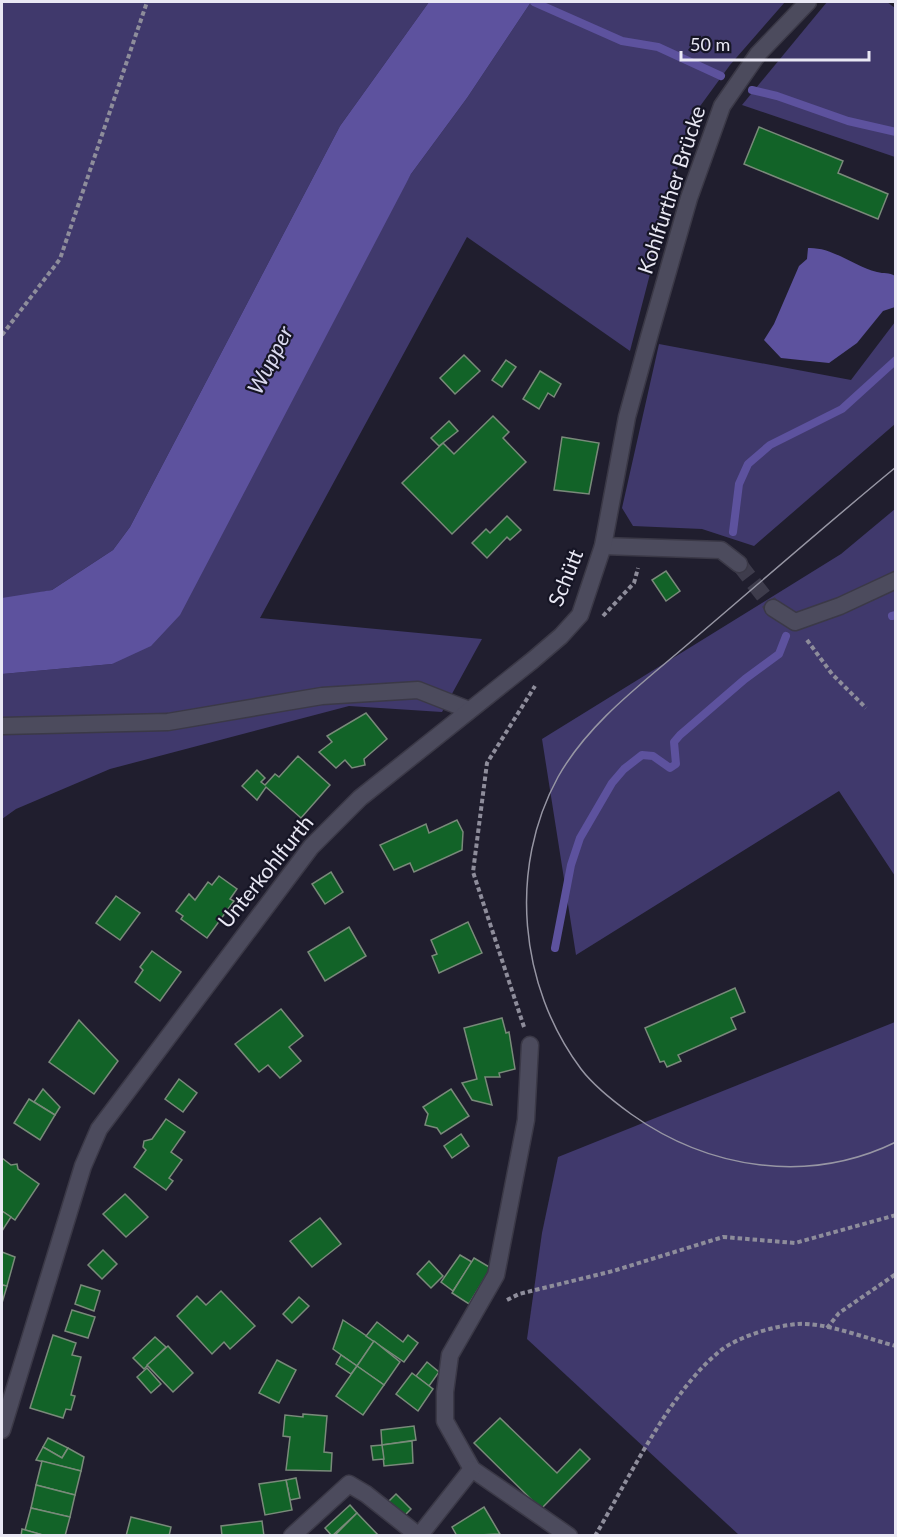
<svg xmlns="http://www.w3.org/2000/svg" width="897" height="1537" viewBox="0 0 897 1537" font-family="Lato,sans-serif">
<style>
.green{fill:#40396c}
.water{fill:#5d529e}
.lines{fill:none;stroke-linecap:round;stroke-linejoin:round}
.stream{stroke:#5d529e;stroke-width:8}
.building{fill:#126328;stroke:#798a7a;stroke-width:1.5}
.minor-tunnel{stroke:#3e3c4c;stroke-width:16;stroke-dasharray:16 8;stroke-linecap:butt}
.minor-casing{stroke:#3b3947;stroke-width:19}
.path{stroke:#8e8d9b;stroke-width:4;stroke-dasharray:4.5 3;stroke-linecap:butt}
.minor{stroke:#4c4b5d;stroke-width:16}
.tram{stroke:#9796a4;stroke-width:1.5}
.labels{text-anchor:middle;stroke-width:4.5;stroke-linejoin:round;paint-order:stroke}
.street-label{font-size:21px;fill:#e9e8f4;stroke:#161525}
.water-label{font-size:22px;font-style:italic;fill:#dad9ef;stroke:#161525}
</style>
<rect width="100%" height="100%" fill="#201e2e"/>
<!-- green -->
<g class="green">
<path d="M2,2H429L340,126L130,527L113,550L52,590L8,599L2,598Z"/>
<path d="M531,2H785L730,65L690,120L630,351L467,237L260,618L482,639L442,712L349,706L110,769L16,809L2,819V674L112,664L411,174L467,98Z"/>
<path d="M827,2H887L895,8V157L742,105Z"/>
<path d="M895,322V424L754,546L702,529L633,526L622,508L659,344L851,380Z"/>
<path d="M895,509V876L839,791L576,955L542,739L841,554Z"/>
<path d="M895,1022V1535H739L527,1339L542,1233L558,1157Z"/>
</g>
<!-- water -->
<g class="water">
<path d="M429,2H531L467,98L411,174L180,615L151,646L112,664L2,674V598L52,590L113,550L130,527L340,126Z"/>
<path d="M808,248C833,247 853,266 877,272C884,274 889,272 895,276V307L883,311L857,343L829,363L781,358L764,340L774,324L799,266L807,259Z"/>
</g>
<g class="lines">
<!-- stream -->
<g class="stream">
<path d="M534,2L622,41L658,47L721,76"/>
<path d="M752,90L777,96L848,121L896,132"/>
<path d="M733,532L739,484L748,464L770,445L842,409L896,360"/>
<path d="M892,616L896,615"/>
<path d="M555,948L571,865L580,838L612,783L624,769L642,755L653,756L670,768L676,764L674,742L680,735L745,679L779,654L786,636"/>
</g>
</g>
<!-- building -->
<g class="building">
<path d="M759,127L843,161L838,173L888,194L878,219L744,164Z"/>
<path d="M464,355L480,371L455,394L440,378Z"/>
<path d="M506,360L516,367L502,387L492,380Z"/>
<path d="M540,371L561,384L554,397L548,393L539,409L523,399Z"/>
<path d="M493,416L509,432L503,438L526,462L452,534L402,483L443,443L454,454Z"/>
<path d="M449,421L458,431L439,446L431,438Z"/>
<path d="M562,437L599,443L589,494L554,490Z"/>
<path d="M507,516L521,530L510,540L507,537L487,558L472,543L486,529L490,533Z"/>
<path d="M666,571L680,591L666,601L652,580Z"/>
<path d="M366,713L387,739L364,759L365,765L352,768L345,760L336,768L319,752L332,742L327,736Z"/>
<path d="M298,756L330,785L301,818L266,787L257,800L242,786L257,770L265,778L261,782L265,785L275,774L279,777Z"/>
<path d="M457,820L463,832L462,850L414,872L410,863L394,870L380,845L426,824L429,833Z"/>
<path d="M331,872L343,892L325,904L312,884Z"/>
<path d="M219,876L237,889L230,899L234,901L207,938L181,919L183,916L176,911L189,894L195,900L208,882L212,885Z"/>
<path d="M116,896L140,913L120,940L96,923Z"/>
<path d="M468,922L482,953L439,973L432,956L437,954L431,940Z"/>
<path d="M349,927L366,956L325,981L308,952Z"/>
<path d="M152,951L181,972L160,1001L135,982L143,970L140,967Z"/>
<path d="M735,988L745,1012L731,1018L736,1029L678,1055L681,1061L667,1067L664,1061L660,1062L645,1028Z"/>
<path d="M281,1009L303,1036L289,1047L301,1061L280,1078L268,1065L259,1072L235,1044Z"/>
<path d="M502,1018L506,1033L509,1032L515,1069L499,1073L500,1077H485L492,1105L472,1100L462,1083L477,1079L464,1028Z"/>
<path d="M79,1020L118,1061L94,1094L49,1062Z"/>
<path d="M179,1079L197,1093L183,1112L165,1099Z"/>
<path d="M43,1089L60,1107L55,1115L34,1102Z"/>
<path d="M451,1089L469,1116L441,1134L437,1128L425,1125L428,1114L423,1107Z"/>
<path d="M29,1099L55,1115L40,1140L14,1123Z"/>
<path d="M166,1119L185,1132L171,1152L182,1160L169,1178L173,1181L166,1190L134,1167L146,1150L143,1147L144,1141L152,1139Z"/>
<path d="M461,1134L469,1146L452,1158L444,1146Z"/>
<path d="M2,1158L11,1165L17,1164L18,1169L39,1184L15,1220L2,1211Z"/>
<path d="M125,1194L148,1217L126,1237L103,1214Z"/>
<path d="M2,1211L11,1217L2,1231Z"/>
<path d="M320,1218L341,1244L312,1267L290,1241Z"/>
<path d="M103,1250L117,1264L102,1279L88,1265Z"/>
<path d="M2,1252L15,1257L7,1286L2,1285Z"/>
<path d="M460,1255L472,1262L453,1291L441,1282Z"/>
<path d="M474,1258L491,1268L469,1304L452,1293Z"/>
<path d="M429,1261L443,1276L431,1288L417,1274Z"/>
<path d="M2,1285L7,1286L2,1303Z"/>
<path d="M81,1285L100,1291L94,1311L75,1304Z"/>
<path d="M221,1291L255,1326L230,1349L224,1342L212,1354L177,1316L197,1296L206,1305Z"/>
<path d="M299,1297L309,1306L292,1323L283,1314Z"/>
<path d="M72,1310L95,1317L88,1338L65,1331Z"/>
<path d="M343,1320L374,1341L357,1366L333,1349Z"/>
<path d="M377,1322L403,1342L408,1335L418,1343L404,1362L366,1336Z"/>
<path d="M53,1335L76,1343L72,1355L81,1357L71,1395L75,1396L71,1410L66,1409L63,1418L30,1408Z"/>
<path d="M155,1337L166,1347L144,1369L133,1358Z"/>
<path d="M374,1341L400,1362L384,1385L357,1366Z"/>
<path d="M168,1346L193,1373L173,1392L147,1365Z"/>
<path d="M341,1355L357,1366L351,1374L336,1364Z"/>
<path d="M277,1360L296,1370L279,1403L259,1393Z"/>
<path d="M427,1362L439,1372L429,1386L416,1376Z"/>
<path d="M357,1366L384,1385L363,1415L336,1396Z"/>
<path d="M147,1368L161,1384L151,1393L137,1377Z"/>
<path d="M412,1373L433,1389L418,1411L396,1394Z"/>
<path d="M303,1414L327,1416L324,1452L332,1453L331,1471L286,1470L290,1437L283,1436L285,1415L303,1417Z"/>
<path d="M500,1418L557,1473L580,1449L590,1459L541,1509L474,1443Z"/>
<path d="M414,1426L416,1440L382,1445L381,1430Z"/>
<path d="M48,1438L68,1448L62,1458L43,1447Z"/>
<path d="M412,1441L413,1463L384,1466L382,1445Z"/>
<path d="M382,1445L384,1459L373,1460L371,1446Z"/>
<path d="M43,1447L62,1458L68,1448L84,1457L81,1471L36,1460Z"/>
<path d="M42,1461L81,1471L75,1495L36,1485Z"/>
<path d="M296,1478L300,1498L290,1500L286,1480Z"/>
<path d="M286,1480L292,1510L265,1515L259,1484Z"/>
<path d="M36,1485L75,1495L70,1517L31,1508Z"/>
<path d="M396,1494L411,1509L404,1516L388,1502Z"/>
<path d="M350,1505L357,1513L332,1536L325,1528Z"/>
<path d="M484,1507L500,1534L457,1536L452,1527Z"/>
<path d="M31,1508L70,1517L65,1536H46L25,1530Z"/>
<path d="M357,1513L379,1536H334Z"/>
<path d="M131,1517L171,1527L169,1536H126Z"/>
<path d="M262,1521L264,1536H222L221,1526Z"/>
<path d="M22,1529L43,1535V1536H21Z"/>
</g>
<g class="lines">
<!-- minor-tunnel -->
<path class="minor-tunnel" d="M739,564L773,608"/>
<defs>
<g id="minor">
<path d="M603,546L721,550L739,564"/>
<path d="M773,608L795,622L840,606L896,580"/>
<path d="M2,726L168,722L322,696L418,690L469,710"/>
<path d="M530,1045L526,1120L496,1275L450,1355L445,1392V1421L472,1469L569,1536"/>
<path d="M2,1430L83,1166L99,1129L311,847L360,798L533,660L561,636L580,615L603,546L627,417L649,337L689,198L722,106L758,54L808,2"/>
<path d="M292,1536L349,1484L366,1494L419,1536"/>
<path d="M419,1536L472,1469"/>
</g>
</defs>
<!-- minor casing -->
<use href="#minor" class="minor-casing"/>
<!-- path -->
<g class="path">
<path d="M2,335L60,259L147,2"/>
<path d="M603,616L634,583L638,568"/>
<path d="M807,640L832,674L866,708"/>
<path d="M524,1027L473,872L487,763L535,686"/>
<path d="M507,1300L519,1294L613,1271L723,1237L795,1243L896,1215"/>
<path d="M827,1328L839,1313L896,1274"/>
<path d="M595,1536C628,1480 671,1390 720,1351C739,1336 774,1326 798,1324C825,1322 868,1339 896,1346"/>
</g>
<!-- minor -->
<use href="#minor" class="minor"/>
<!-- tram -->
<path class="tram" d="M896,467C828,523 762,581 695,638C647,680 590,720 558,777C508,868 519,986 581,1069C594,1086 613,1101 631,1114C708,1169 808,1185 896,1142"/>
</g>
<g class="labels">
<!-- street labels -->
<g class="street-label">
<text transform="translate(672 190) rotate(-72)" y="7">Kohlfurther Brücke</text>
<text transform="translate(566 578) rotate(-68)" y="7">Schütt</text>
<text transform="translate(266 872) rotate(-51)" y="7">Unterkohlfurth</text>
</g>
<!-- water labels -->
<g class="water-label">
<text transform="translate(270 360) rotate(-63)" y="8">Wupper</text>
</g>
</g>
<!-- border -->
<rect width="897" height="1537" fill="none" stroke="#e9e8f4" stroke-width="6"/>
<!-- scale -->
<path d="M681 51v9h188v-9" fill="none" stroke="#e9e8f4" stroke-width="3"/>
<text x="690" y="51" font-size="18" fill="#e9e8f4" stroke="#161525" stroke-width="4.5" paint-order="stroke">50 m</text>
</svg>
